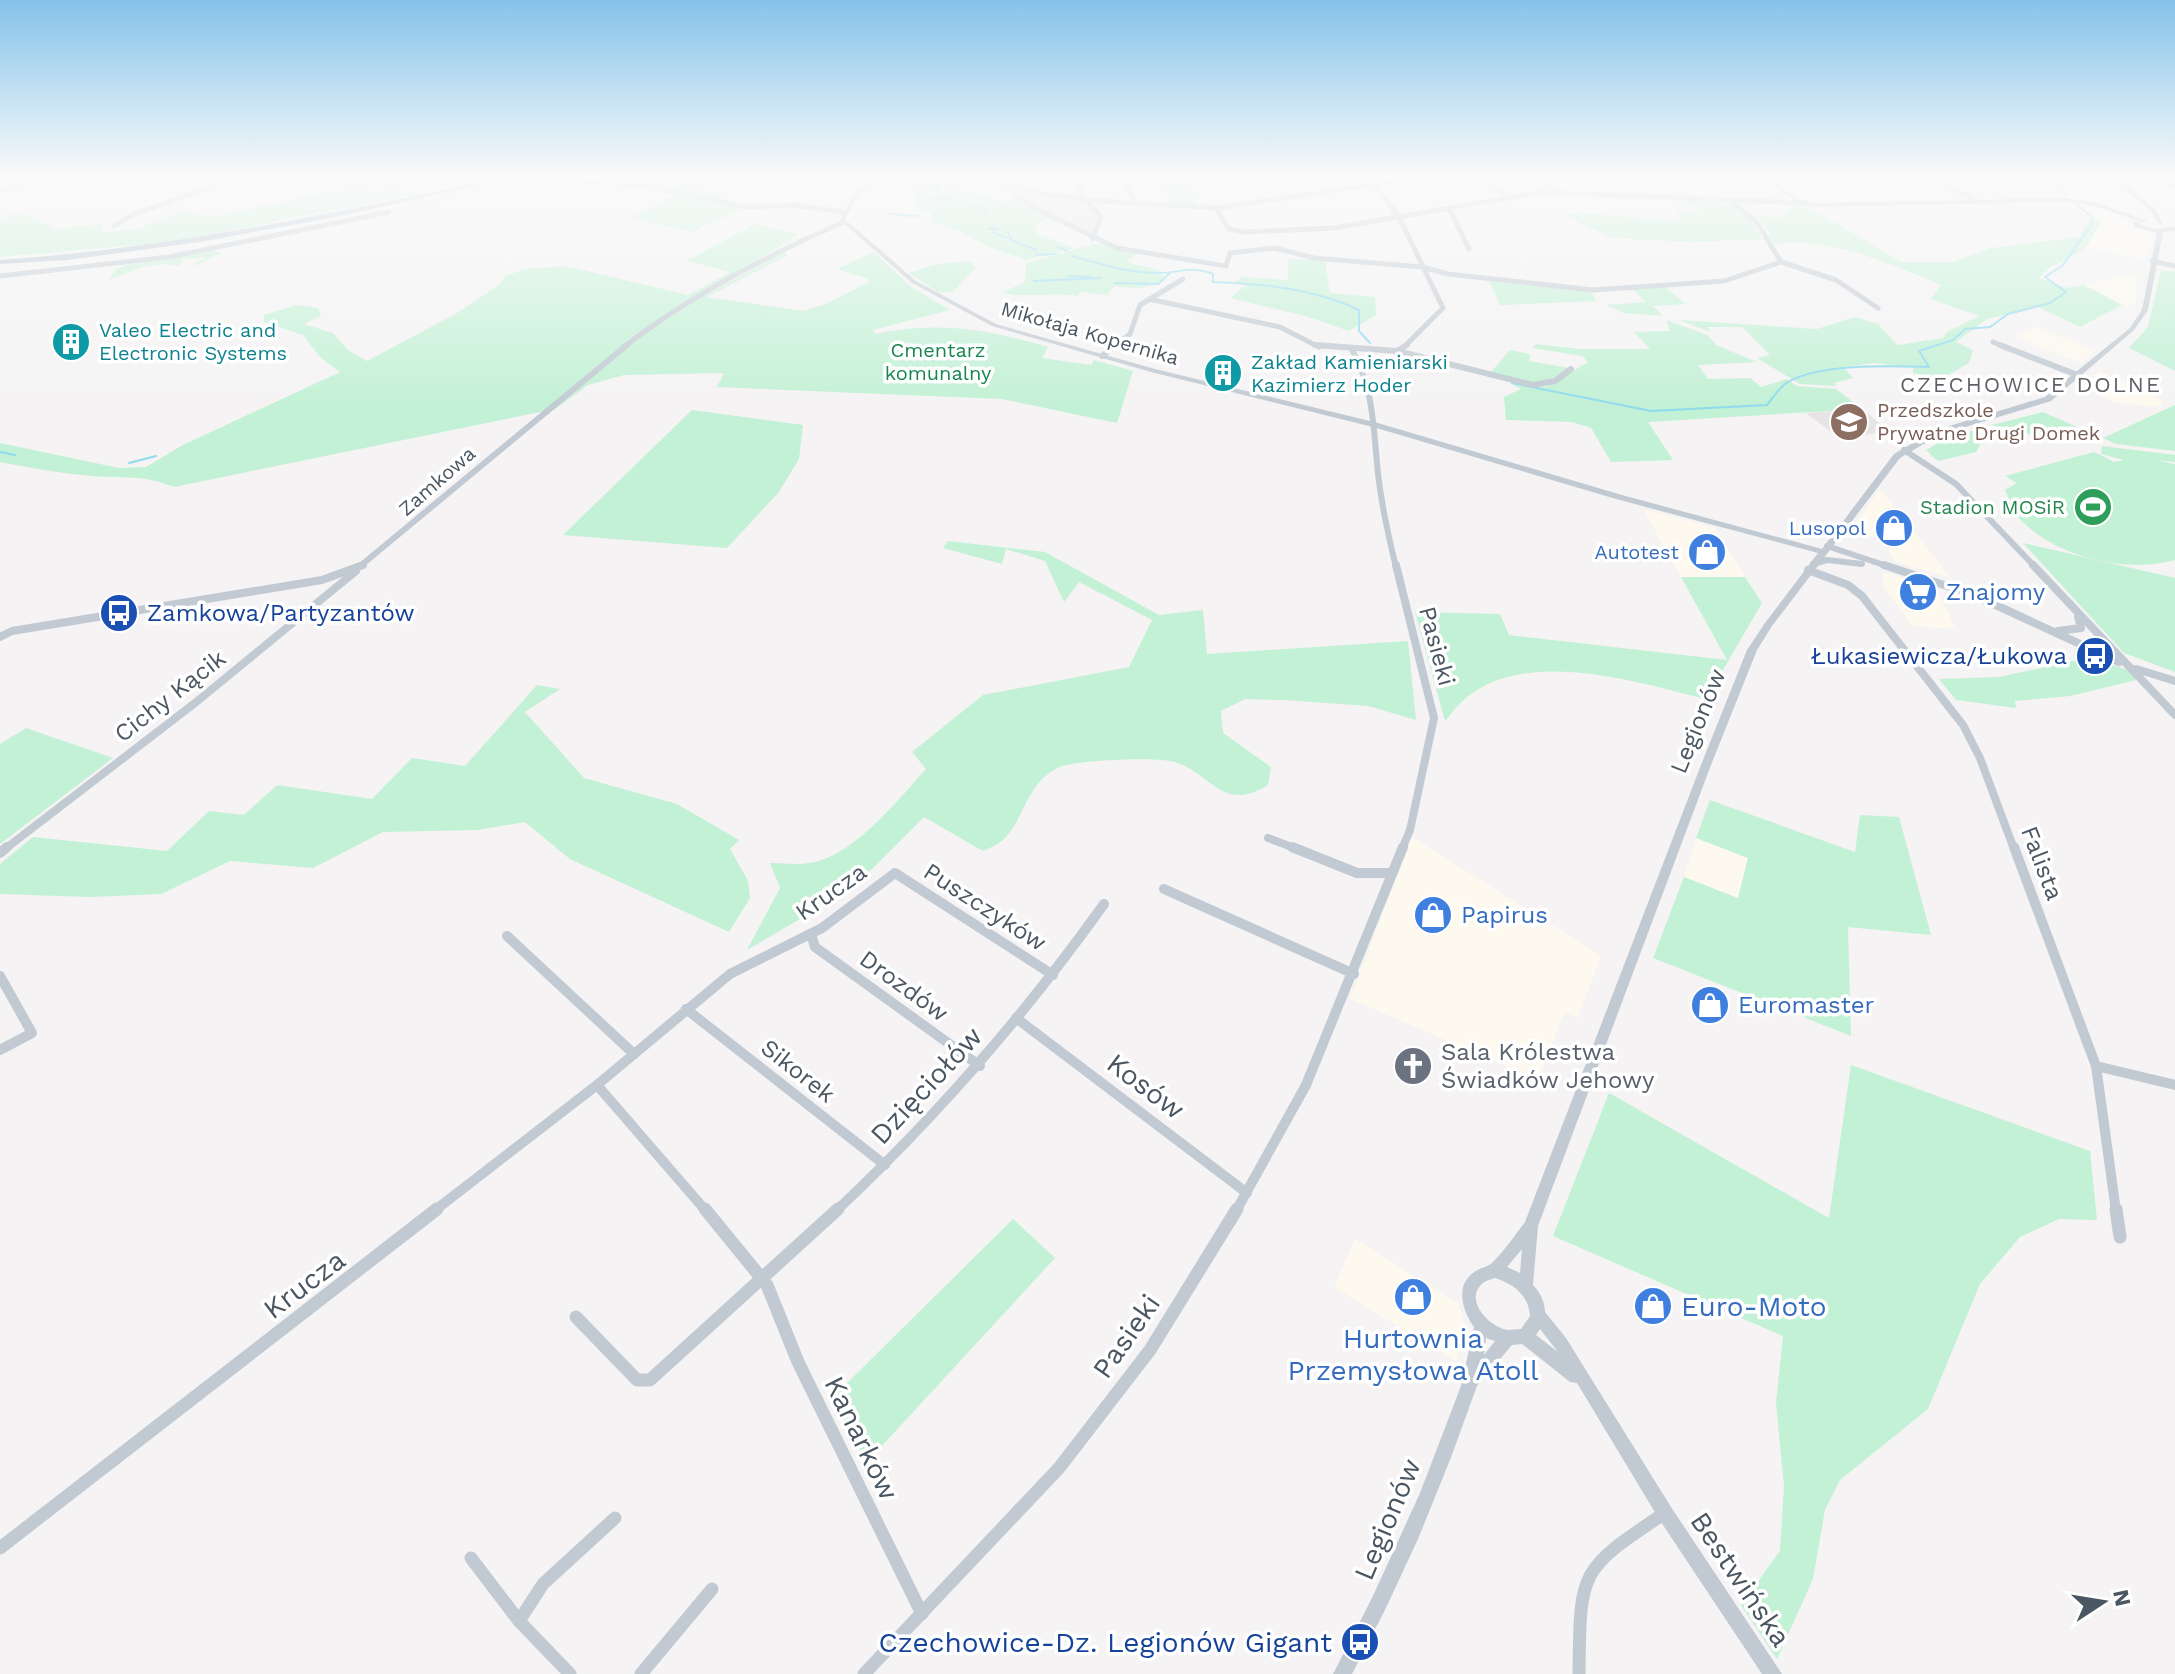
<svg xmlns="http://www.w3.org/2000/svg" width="2175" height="1674" viewBox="0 0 2175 1674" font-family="'Work Sans',sans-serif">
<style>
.commercial{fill:#fdf9ef}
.education{fill:#e6e4e5}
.green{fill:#c3f1d5}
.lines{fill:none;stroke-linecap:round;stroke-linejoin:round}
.stream{stroke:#90daee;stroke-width:2}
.minor-far4{stroke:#c1cad2;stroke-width:5}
.minor-far3{stroke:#c1cad2;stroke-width:6}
.minor-far2{stroke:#c1cad2;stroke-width:8}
.minor-far1{stroke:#c1cad2;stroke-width:10}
.minor{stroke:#c1cad2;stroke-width:13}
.tertiary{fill:#c1cad2;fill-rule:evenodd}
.primary{fill:#b3c2d1;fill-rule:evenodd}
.labels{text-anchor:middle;stroke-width:7;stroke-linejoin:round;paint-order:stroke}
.far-culture-label{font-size:20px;fill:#0d838f;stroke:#fff;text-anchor:start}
.far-street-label{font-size:20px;fill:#4a5661;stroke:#fff}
.far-park-label{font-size:20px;fill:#17864f;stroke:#fff}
.far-education-label{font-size:20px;fill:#785e54;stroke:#fff;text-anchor:start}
.far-leisure-label{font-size:20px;fill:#27864d;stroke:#fff;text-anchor:end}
.far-shop-label{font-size:20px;fill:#366cbe;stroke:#fff;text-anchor:end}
.far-neighbourhood-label{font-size:22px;letter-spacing:2px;fill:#5f6368;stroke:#fff}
.shop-label{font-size:24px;fill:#366cbe;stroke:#fff;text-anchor:start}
.transit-label{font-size:24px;fill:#164399;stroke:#fff;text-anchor:start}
.street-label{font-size:24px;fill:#4a5661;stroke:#fff}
.worship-label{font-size:24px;fill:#5b616d;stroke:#fff;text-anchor:start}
.near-street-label{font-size:28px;fill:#4a5661;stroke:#fff}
.near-shop-label{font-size:28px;fill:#366cbe;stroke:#fff;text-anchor:start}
.near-transit-label{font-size:28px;fill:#164399;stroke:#fff;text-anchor:end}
</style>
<rect width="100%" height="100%" fill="#f5f3f3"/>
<!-- commercial -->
<g class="commercial">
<path d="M2051,174H2101L2126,195L2121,200L2074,198Z"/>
<path d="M2070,201L2101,207L2146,231L2152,240L2144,260L2086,247L2101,221Z"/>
<path d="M2136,273V305H2122L2084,285Z"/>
<path d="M2038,327L2095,351L2081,363L2015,337Z"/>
<path d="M2099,371L2162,400L2160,407L2115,403L2083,386Z"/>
<path d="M1880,489L1951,578L1895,562L1883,539L1849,531Z"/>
<path d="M1643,509L1715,528L1745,577H1681Z"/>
<path d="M1882,572L1935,586L1956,629L1912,626L1884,587Z"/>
<path d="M1412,837L1601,956L1578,1018L1564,1012L1539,1080L1350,999Z"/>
<path d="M1696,838L1748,858L1738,899L1684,877Z"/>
<path d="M1355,1239L1459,1304L1467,1331L1456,1362L1334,1287Z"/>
</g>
<!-- education -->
<g class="education">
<path d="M1016,191L1079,199L1099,217L1092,236L1038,209Z"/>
<path d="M1862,409L1890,432L1838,437L1806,413Z"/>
</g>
<!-- green -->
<g class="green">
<path d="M553,174H670L639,184L644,187L676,174H716L686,184L720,194L729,206L742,210L692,232L630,218L675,195L644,188L521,184L391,209Z"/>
<path d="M892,174H919L943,185L938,191L929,192L904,182L915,187L926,200L949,185L925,174H938L965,189L1006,202L1014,196L1048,217L1036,223L1035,233L1076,248L1025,260C1013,254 1000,253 989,247C969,236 954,227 930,222L932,212L917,209L913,189L882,179Z"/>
<path d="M1183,176L1200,208L1172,206L1157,177Z"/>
<path d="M361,184L374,191L391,186L423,192L171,242L0,257V220L19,212L56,229L106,223L100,229L103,233L136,229L183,211L214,217Z"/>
<path d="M1685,201C1723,201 1746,199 1762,239L1693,242L1612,238L1564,215L1580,213L1683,221L1674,211H1699Z"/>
<path d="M1793,206L1809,207L1901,262H1953L1991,248L2079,237L2090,217L2102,221C2096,230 2091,242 2083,249C2067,262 2051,262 2039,278L2067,288L2084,285L2122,305L2080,327L2038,307L1987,319L1956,342L1973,350L1969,363L1939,380L1913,373V368L1875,363L1843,367L1853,378L1834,383L1836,386L1800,384L1757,358L1770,355L1742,327H1708L1711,332L1679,320L1817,329L1855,317L1878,324L1897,345L1943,338L1947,332L1979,316L1931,299L1941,285C1890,264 1829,236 1773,244L1767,228L1754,215L1782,218Z"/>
<path d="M755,224L798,234L702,297L784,252L788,255L707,297L803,311L826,304L869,282V279L837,269L874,252L911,287L950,310L873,330L875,334C937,321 988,329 1048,347L1042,358L1091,365L1094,360L1133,371L1117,423L1002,399L717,387L724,373L624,375L588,385L555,409L174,487C144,476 137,478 106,477C71,475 35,469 0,462V443L119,468L146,467L183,445L340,372L320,357L303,335L264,322V315L297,305L318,308L321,316L304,324L333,333L348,350L367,361L457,313L499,285L505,276L525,269L566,266L688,295L730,272L687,261Z"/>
<path d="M1099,243L1138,253L1126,262L1159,270L1165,281L1137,289L1114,286L1107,295L1080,292L1078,296C1052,292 1028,298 1002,293L1025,282L1026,263Z"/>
<path d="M213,251L221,253L196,266L194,263L206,258L182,259L180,267C155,259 133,271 109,280L115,270L125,265Z"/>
<path d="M1288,259L1325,260L1330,293L1375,297L1376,315L1349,331L1305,316L1230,298L1246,285L1236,283L1241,277L1288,280Z"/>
<path d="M969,261L976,267L953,292L939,293L909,273L933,265Z"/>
<path d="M2161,270L2175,272V371L2129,348L2148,327Z"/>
<path d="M1489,281L1591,292L1597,301L1500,305Z"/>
<path d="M1665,287L1685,304L1653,306L1663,316L1624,313L1606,305L1646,302L1633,289Z"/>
<path d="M1666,320L1708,335L1716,345L1757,362L1698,365L1708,379L1750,378L1761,387L1786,379L1797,386L1836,389L1862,409L1648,422L1673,460L1611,462L1591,428L1572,422L1506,420L1504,397L1521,389L1511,384L1546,387L1588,362L1582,356L1533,348L1536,344L1581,349H1650L1634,332L1670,331Z"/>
<path d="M1510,350L1530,354L1529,361L1569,368C1538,391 1526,381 1491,372Z"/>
<path d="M2175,405V451L2116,444L2103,438Z"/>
<path d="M692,410L803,425L799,459L779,492L727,548L563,535Z"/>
<path d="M2043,412L2077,427C2048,434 2020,439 1992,425Z"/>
<path d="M1972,431L1989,439L1982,441L1976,452L1938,461L1926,450L1947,438Z"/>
<path d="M2102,446L2175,455V462L2154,460L2175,464V560C2127,574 2053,556 2019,518C2011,510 2010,500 2005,490L2017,483L2005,476L2094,452L2114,462L2124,460L2101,454Z"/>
<path d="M948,541L1045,552L1159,615L1203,610L1207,654L1408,641L1416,720L1368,706L1284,700L1245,699L1221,711L1223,733L1271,767L1268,785C1219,815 1211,769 1170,761C1150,757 1077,760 1060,767C1027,781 1026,816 1004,839C999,844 990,848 983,851L924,817L854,887L747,950L780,888L770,863C783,863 796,865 809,863C852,858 898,800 926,769L912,752L983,695L1129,667L1152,620L1079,582L1064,602L1045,561L1006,549L1002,564L943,548Z"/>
<path d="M2023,543L2175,578V672L2124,653Z"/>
<path d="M1681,577H1745L1762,603L1706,699C1637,682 1527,647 1466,698C1458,704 1452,713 1445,721L1415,612L1500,614L1509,635L1727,660Z"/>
<path d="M2092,657L2132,672L2136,680L2070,696L2015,701L2016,708L1956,700L1939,679L1999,677Z"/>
<path d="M537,685L560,689L525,712L584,778L677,804L739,840L730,849L748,881L750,898L729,932L570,859L525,822L478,830L383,832L313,868L230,861L161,894L90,897L0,894V864L33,837L167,851L209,811L244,815L277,785L372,799L412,758L465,766Z"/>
<path d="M26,728L113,758L0,844V744Z"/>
<path d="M1710,800L1855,852L1860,815L1899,817L1931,935L1848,927L1851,1036L1653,958L1684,877L1738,898L1748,858L1696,838Z"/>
<path d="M1851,1065L2090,1151L2097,1220L2059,1219L2020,1237L1980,1284L1928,1409L1840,1480L1825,1510L1813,1579L1777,1659L1741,1605L1780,1551L1784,1486L1776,1403L1783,1336L1553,1236L1609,1093L1829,1218Z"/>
<path d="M1013,1219L1055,1258L867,1462L831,1399Z"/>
</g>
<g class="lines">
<!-- stream -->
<g class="stream">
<path d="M2046,174L2065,195"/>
<path d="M893,175H914L922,184L939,187L935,192L939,194"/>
<path d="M938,198L948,199"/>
<path d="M959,202L981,207L988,215"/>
<path d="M890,214L913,216"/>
<path d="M915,216L919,215"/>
<path d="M989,229H998"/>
<path d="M993,232L1007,238"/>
<path d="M1008,233L1011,240L1036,250"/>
<path d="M1057,247L1067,251"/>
<path d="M1036,255L1056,254"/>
<path d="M1072,256C1100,264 1129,273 1158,273C1182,273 1189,265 1213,274V282C1264,284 1312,288 1359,310V331L1370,343"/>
<path d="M1068,276L1092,277"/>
<path d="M1034,281L1101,278"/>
<path d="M1115,283L1158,284L1170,273"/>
<path d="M1427,362L1446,366"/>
<path d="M1512,383L1651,411L1767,405C1773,398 1780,386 1788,382C1820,363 1892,366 1929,367L1919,351L1953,340L1965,329L1990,327L2008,314L2050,303L2066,292L2045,277L2063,265L2092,224V217L2075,203"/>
<path d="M0,452L15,455"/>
<path d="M129,463L156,456"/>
</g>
<!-- minor-far4 -->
<g class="minor-far4">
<path d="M350,174H429"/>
<path d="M547,174L582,182L650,186L745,207L795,205L842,212"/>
<path d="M973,174C1050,204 1134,202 1216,208L1229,229L1245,232L1334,228L1542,192L1805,203"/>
<path d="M1073,174L1084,198L1101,217L1093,239"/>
<path d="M1121,174L1135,201"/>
<path d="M1365,174L1398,215L1443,308L1404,347"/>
<path d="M1479,174L1507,196"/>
<path d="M1533,174L1558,193"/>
<path d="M1929,174L1976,201"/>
<path d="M2149,174L2175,186"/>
<path d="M1007,187L1034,208L1117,248L1226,266L1230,253L1275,248L1314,258L1422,267L1448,274L1593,290L1724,281L1781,262L1756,221L1730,201"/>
<path d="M0,190L53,174"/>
<path d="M1216,208L1447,174"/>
<path d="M1449,208L1469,249"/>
<path d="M114,226L132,215L245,174"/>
<path d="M2152,261L2175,266"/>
<path d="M1781,262L1836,280L1878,308"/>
<path d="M0,276L169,257L389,212"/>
<path d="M1149,299L1280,327L1319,347"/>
<path d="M1993,342L2005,347"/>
<path d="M624,347C685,299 773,252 844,222"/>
<path d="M1114,347L1130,334L1140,305L1183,279"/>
</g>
<!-- minor-far3 -->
<g class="minor-far3">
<path d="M1315,345L1397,351L1533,385L1555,381L1571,369"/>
<path d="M2000,345L2080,376"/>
<path d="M1352,350C1376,393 1373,435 1379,482C1383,511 1389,539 1396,567"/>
<path d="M1397,351L1407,345"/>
<path d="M1102,356L1116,345"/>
<path d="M1904,450L1956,484L2035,567"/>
<path d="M1827,546L1890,567"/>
<path d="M1813,564L1827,560L1862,564"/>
<path d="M359,567L627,345"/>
</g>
<!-- minor-far2 -->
<g class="minor-far2">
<path d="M1396,565L1434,718L1410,830L1402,849"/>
<path d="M1884,565L1974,595L2119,662"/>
<path d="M2033,565L2175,715"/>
<path d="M1808,570L1848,585L1862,596L1963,725L1980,758L2014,849"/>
<path d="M2058,631L2081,628L2078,617"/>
<path d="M0,637L12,631L322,580L363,565"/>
<path d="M2136,669L2175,681"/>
<path d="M1268,838L1297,849"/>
<path d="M5,849L195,703L356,571"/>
</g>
<!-- minor-far1 -->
<g class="minor-far1">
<path d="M1292,847L1357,873H1391"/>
<path d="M2014,847L2096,1066L2116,1211"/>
<path d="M0,853L7,847"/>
<path d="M1164,889L1354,974"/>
<path d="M811,934L815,947L980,1066"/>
<path d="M507,936L634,1054"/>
<path d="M0,976L32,1033L0,1050"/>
<path d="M686,1009L885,1165"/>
<path d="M1016,1018L1247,1193"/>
<path d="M2096,1066L2175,1085"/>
<path d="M597,1085L706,1211"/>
<path d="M434,1211L597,1085L730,974L822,928L895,873L1053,975"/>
<path d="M836,1211C936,1117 1024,1016 1104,904"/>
<path d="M1236,1211L1306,1085L1403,847"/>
</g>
<!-- minor -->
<g class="minor">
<path d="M705,1209L767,1285L798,1362L922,1614"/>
<path d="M2116,1209L2120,1237"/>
<path d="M576,1317L637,1380H650L838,1209"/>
<path d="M0,1548L437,1209"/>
<path d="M471,1558L519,1621L570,1674"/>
<path d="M519,1621L543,1584L615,1518"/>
<path d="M641,1674L712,1589"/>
<path d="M864,1674L1059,1468L1150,1350L1237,1209"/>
<path d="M1579,1674C1580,1570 1579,1570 1665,1513"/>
</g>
<!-- tertiary -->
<g class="tertiary">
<path d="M882,174H889L859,193L845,219L916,281L996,324L1155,369L1378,423L1622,495L1822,549L1894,454L1933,431L2045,397L2130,328L2142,310L2157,233L2135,227L2133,222L2138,221L2140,225L2155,229L2175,227V231L2163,232L2148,310L2134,330L2051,401L1939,435L1900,458L1772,626L1757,650L1711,765L1538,1226L1533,1285C1540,1292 1545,1302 1545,1312L1566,1338L1671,1507L1782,1674H1762L1659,1519L1577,1383L1570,1382L1522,1344L1512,1345L1477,1386L1450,1460L1418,1539L1385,1610L1352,1674H1333L1372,1598L1420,1493L1461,1386L1474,1327C1462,1310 1454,1284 1476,1271C1482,1267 1488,1267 1493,1262C1505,1250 1515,1235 1525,1222L1701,765L1747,650L1765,623L1818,553L1616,499L1373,427L1151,372L992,326L912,283L840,220L855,191ZM1522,1249L1520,1273L1507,1267ZM1495,1278C1514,1284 1529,1296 1530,1316L1521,1329C1516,1329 1512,1330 1508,1330C1489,1328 1463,1299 1483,1283C1485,1281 1492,1279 1495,1278ZM1540,1329L1558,1352L1536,1335ZM1486,1338L1495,1341L1484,1355Z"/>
<path d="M1757,174H1764L1799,199L1814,203L2065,198L2094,202L2148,221L2143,222L2091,205L2065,202L1814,207L1795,201Z"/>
<path d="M2106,174H2112L2156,210L2163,225H2159L2152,212Z"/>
</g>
<!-- primary -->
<path class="primary" d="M518,174H531L331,218L200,242L67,260L0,264V260C176,248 346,210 518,174Z"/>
</g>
<!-- sky -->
<linearGradient id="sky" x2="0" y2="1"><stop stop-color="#85c3ea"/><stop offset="0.43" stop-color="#fafafa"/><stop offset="1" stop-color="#fafafa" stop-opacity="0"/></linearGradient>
<rect width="2175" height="408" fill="url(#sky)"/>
<!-- icons -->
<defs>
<symbol id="building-disc" viewBox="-11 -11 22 22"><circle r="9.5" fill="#0f9aa8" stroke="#fff"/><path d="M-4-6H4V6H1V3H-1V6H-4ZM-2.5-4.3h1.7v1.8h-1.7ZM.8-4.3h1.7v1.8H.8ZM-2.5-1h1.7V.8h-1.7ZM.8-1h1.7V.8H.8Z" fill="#fff"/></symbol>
<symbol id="school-disc" viewBox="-11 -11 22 22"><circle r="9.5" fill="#8d6e63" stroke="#fff"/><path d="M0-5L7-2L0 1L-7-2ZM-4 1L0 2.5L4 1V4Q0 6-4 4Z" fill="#fff"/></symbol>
<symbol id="stadium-disc" viewBox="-11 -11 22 22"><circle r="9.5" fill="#2e9e5b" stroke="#fff"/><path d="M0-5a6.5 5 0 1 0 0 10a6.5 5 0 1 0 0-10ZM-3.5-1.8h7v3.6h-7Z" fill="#fff"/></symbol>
<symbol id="shop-disc" viewBox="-11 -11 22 22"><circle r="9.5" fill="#3f7fe0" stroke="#fff"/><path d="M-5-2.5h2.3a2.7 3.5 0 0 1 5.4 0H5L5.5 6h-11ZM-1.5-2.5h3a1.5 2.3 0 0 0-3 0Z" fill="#fff"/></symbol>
<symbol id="supermarket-disc" viewBox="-11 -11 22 22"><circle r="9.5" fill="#3f7fe0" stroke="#fff"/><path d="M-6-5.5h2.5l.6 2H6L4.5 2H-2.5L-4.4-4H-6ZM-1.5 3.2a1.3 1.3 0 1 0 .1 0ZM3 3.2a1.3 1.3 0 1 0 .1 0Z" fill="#fff"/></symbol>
<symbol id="bus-disc" viewBox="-11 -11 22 22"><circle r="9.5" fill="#1a4fb4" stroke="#fff"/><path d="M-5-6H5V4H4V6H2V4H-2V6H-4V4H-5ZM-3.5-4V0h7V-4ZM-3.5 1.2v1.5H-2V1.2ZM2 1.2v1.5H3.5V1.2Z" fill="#fff"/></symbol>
<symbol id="church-disc" viewBox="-11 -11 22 22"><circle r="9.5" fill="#6b7280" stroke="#fff"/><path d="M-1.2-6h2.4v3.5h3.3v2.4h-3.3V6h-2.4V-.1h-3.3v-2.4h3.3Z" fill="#fff"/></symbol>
</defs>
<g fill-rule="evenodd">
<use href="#building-disc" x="49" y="320" width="44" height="44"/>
<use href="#building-disc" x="1201" y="351" width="44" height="44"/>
<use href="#school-disc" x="1827" y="400" width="44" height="44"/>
<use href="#stadium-disc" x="2071" y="485" width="44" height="44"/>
<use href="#shop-disc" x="1872" y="506" width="44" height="44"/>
<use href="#shop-disc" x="1685" y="530" width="44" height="44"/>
<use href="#supermarket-disc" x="1896" y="570" width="44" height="44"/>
<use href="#bus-disc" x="97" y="591" width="44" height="44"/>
<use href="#bus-disc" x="2073" y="634" width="44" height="44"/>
<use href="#shop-disc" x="1411" y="893" width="44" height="44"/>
<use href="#shop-disc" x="1688" y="983" width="44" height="44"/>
<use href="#church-disc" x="1391" y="1044" width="44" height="44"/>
<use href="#shop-disc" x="1391" y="1275" width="44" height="44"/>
<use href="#shop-disc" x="1631" y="1284" width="44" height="44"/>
<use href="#bus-disc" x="1338" y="1620" width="44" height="44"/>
</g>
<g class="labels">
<!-- far-culture labels -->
<g class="far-culture-label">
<text x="99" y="337">Valeo Electric and<tspan x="99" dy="23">Electronic Systems</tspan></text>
<text x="1251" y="369">Zakład Kamieniarski<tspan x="1251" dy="23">Kazimierz Hoder</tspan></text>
</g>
<!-- far-street labels -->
<g class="far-street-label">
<text transform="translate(1090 333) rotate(16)" y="7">Mikołaja Kopernika</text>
<text transform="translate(437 481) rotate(-41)" y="7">Zamkowa</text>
</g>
<!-- far-park labels -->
<g class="far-park-label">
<text x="938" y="357">Cmentarz<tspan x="938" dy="23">komunalny</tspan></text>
</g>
<!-- far-education labels -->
<g class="far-education-label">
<text x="1877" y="417">Przedszkole<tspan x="1877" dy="23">Prywatne Drugi Domek</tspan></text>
</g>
<!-- far-leisure labels -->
<g class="far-leisure-label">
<text x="2065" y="514">Stadion MOSiR</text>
</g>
<!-- far-shop labels -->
<g class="far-shop-label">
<text x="1866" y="535">Lusopol</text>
<text x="1679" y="559">Autotest</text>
</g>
<!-- far-neighbourhood labels -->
<g class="far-neighbourhood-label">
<text x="2031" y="392">CZECHOWICE DOLNE</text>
</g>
<!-- shop labels -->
<g class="shop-label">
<text x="1946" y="600">Znajomy</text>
<text x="1461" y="923">Papirus</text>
<text x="1738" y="1013">Euromaster</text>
</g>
<!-- transit labels -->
<g class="transit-label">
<text x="147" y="621">Zamkowa/Partyzantów</text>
<text x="2067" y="664" text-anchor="end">Łukasiewicza/Łukowa</text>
</g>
<!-- street labels -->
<g class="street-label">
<text transform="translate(1437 646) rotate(75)" y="8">Pasieki</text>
<text transform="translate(170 696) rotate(-38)" y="8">Cichy Kącik</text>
<text transform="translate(1698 721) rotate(-68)" y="8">Legionów</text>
<text transform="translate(2042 863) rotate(69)" y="8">Falista</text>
<text transform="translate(831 892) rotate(-35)" y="8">Krucza</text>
<text transform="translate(985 907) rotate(33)" y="8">Puszczyków</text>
<text transform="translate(904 986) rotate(36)" y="8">Drozdów</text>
<text transform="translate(798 1071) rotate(38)" y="8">Sikorek</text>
</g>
<!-- worship labels -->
<g class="worship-label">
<text x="1441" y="1060">Sala Królestwa<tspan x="1441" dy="28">Świadków Jehowy</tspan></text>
</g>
<!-- near-street labels -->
<g class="near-street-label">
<text transform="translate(926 1085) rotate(-47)" y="10">Dzięciołów</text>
<text transform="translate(1146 1086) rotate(37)" y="10">Kosów</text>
<text transform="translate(304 1284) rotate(-37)" y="10">Krucza</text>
<text transform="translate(1126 1336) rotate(-55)" y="10">Pasieki</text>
<text transform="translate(862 1438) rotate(64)" y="10">Kanarków</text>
<text transform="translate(1387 1519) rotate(-67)" y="10">Legionów</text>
<text transform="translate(1741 1579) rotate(56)" y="10">Bestwińska</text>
</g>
<!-- near-shop labels -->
<g class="near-shop-label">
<text x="1681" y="1316">Euro-Moto</text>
<text x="1413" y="1348" text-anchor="middle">Hurtownia<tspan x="1413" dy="32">Przemysłowa Atoll</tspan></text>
</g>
<!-- near-transit labels -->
<g class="near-transit-label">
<text x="1332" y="1652">Czechowice-Dz. Legionów Gigant</text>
</g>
</g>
<!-- north arrow -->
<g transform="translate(2103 1602) rotate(78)" stroke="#ffffff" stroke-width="6" paint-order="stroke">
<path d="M0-6L14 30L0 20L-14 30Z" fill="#4a5661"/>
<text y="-12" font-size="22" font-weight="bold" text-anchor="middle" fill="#4a5661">N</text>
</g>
</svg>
